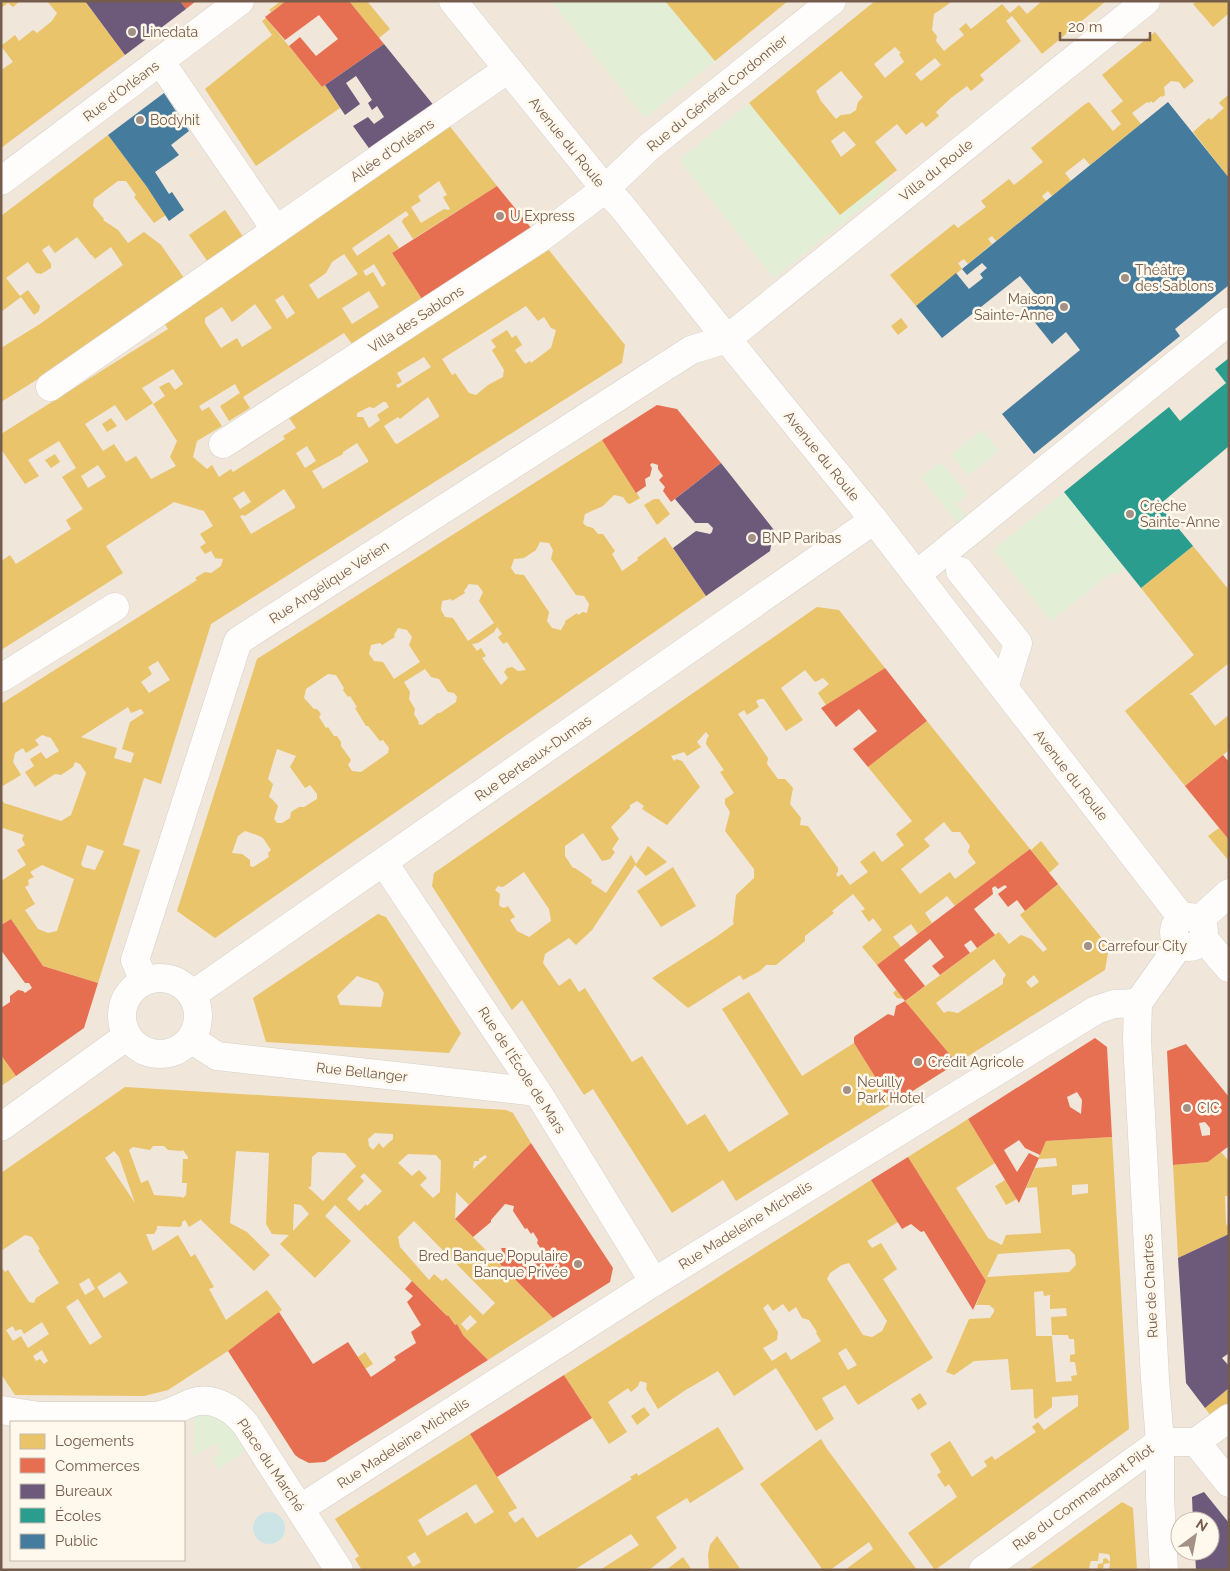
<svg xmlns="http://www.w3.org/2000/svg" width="1230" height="1571" viewBox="0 0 1230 1571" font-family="Raleway,sans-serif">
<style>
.residential{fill:#f0e6d9;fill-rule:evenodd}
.green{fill:#e3eed7}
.water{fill:#cde4e7}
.homes{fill:#e9c46a;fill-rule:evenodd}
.shops{fill:#e76f51;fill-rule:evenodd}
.offices{fill:#6d597a}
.schools{fill:#2a9d8f}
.public{fill:#457b9d}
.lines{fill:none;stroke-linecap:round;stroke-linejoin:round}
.minor-casing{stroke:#d6d0ca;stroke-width:29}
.minor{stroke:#fefdfc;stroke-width:28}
.poi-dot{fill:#a29184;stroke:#fff8ed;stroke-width:2}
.labels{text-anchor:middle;stroke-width:5;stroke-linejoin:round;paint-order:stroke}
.poi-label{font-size:14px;fill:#755c4c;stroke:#fff8ed;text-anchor:start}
.street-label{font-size:14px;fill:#755c4c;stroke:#fff8ed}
</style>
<rect width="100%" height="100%" fill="#f7f3ec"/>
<!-- residential -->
<path class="residential" d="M1,1H1229V1570H1ZM11,1422H184V1560H11ZM1180,1521H1210V1551H1180Z"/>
<!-- green -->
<g class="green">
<path d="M551,1H665L715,61L645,118Z"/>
<path d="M749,103L840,215L884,180L889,186L774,278L679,160Z"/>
<path d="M982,430L999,451L968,476L951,454Z"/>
<path d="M941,462L968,495L956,504L967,517L958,524L921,477Z"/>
<path d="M1064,492L1124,568L1115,575L1112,572L1051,621L994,550Z"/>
<path d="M200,1412L224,1419L248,1449L218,1469L212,1460L222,1453L215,1443L194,1457L195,1413Z"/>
</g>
<!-- water -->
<circle class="water" cx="269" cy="1528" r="16"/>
<!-- homes -->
<g class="homes">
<path d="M1,1H20L13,7L8,3L1,8Z"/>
<path d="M47,1H85L125,55L1,148V70L13,62L1,46L15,35L19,41L33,30L37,33L52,21L57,13Z"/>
<path d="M281,1H286L271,12L269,10Z"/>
<path d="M349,1H367L390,29L379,38Z"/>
<path d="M665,1H788L715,61Z"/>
<path d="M875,1H948L950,3L934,14L932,30L937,36L936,41L944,51L964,35L959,29L966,23L971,29L1002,4L1010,13L1019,5L1027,14L1042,1H1106L1042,54L1012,16L1006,21L1021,41L980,75L984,80L977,86L971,91L967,86L951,98L936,112L939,116L926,127L922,122L906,135L897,124L875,142L897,170L840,215L749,103ZM895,47L901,53L899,54L904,62L885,78L874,64ZM935,58L941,65L921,81L915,74ZM841,71L863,97L858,102L856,110L850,114L841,115L836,119L821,101L816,91ZM844,131L856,145L841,157L831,141Z"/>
<path d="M1197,1H1229V13L1213,27L1193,4Z"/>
<path d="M266,18L322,87L325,85L340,108L256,166L205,89L272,35L262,21Z"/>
<path d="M1155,32L1194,81L1184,89L1179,82L1171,81L1164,87L1165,95L1162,97L1161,96L1153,103L1151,101L1149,103L1147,102L1132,113L1141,124L1090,165L1084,158L1065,173L1071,181L1052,196L1048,191L1042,196L1046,201L996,241L992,236L988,239L992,244L968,264L964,259L958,263L962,269L916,306L890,275L954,224L958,228L986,207L981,201L1009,179L1014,185L1043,162L1031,148L1084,105L1089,102L1113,131L1121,124L1111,111L1123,101L1102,75Z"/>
<path d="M1228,95L1229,96V178L1193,132L1209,118L1211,120L1224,108L1219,103Z"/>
<path d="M448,124L497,186L413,239L402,222L403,219L409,215L406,211L352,248L357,256L389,234L399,248L392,253L422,299L352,344L344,333L243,397L250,408L229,421L220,406L240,393L235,384L199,406L202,411L209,407L222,426L197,441L193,457L207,469L212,465L219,477L231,469L233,472L285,439L283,436L296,428L287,415L548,249L625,345L622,363L211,624L161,784L144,778L123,845L140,850L98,983L43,966L11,919L1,925V881L26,865L17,850L25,845L22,839L24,835L3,828L1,829V799L4,803L61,821L71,815L86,773L80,764L75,762L73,767L61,775L55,774L35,787L25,772L34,766L30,759L41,752L46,759L59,751L51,738L42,735L35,740L39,745L26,753L23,748L15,753L13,762L21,775L1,787V704L197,580L195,578L205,572L211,573L221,566L223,559L215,558L211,551L205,554L200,547L206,543L200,534L213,526L204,511L174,502L106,546L123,573L1,650V561L10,555L16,564L71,529L66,520L83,509L62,477L76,468L59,441L28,460L39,476L25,484L1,449V434L168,329L162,320ZM439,181L447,195L443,197L450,209L448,210L444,209L421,223L411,207L421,201L418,196ZM344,254L358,274L318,299L309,285L326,273L332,262ZM374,264L386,284L382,287L373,272L366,276L363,271ZM369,291L379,307L352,324L342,308ZM283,295L295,313L287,319L275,300ZM255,304L272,328L242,347L237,338L221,348L205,323V318L222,307L232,322ZM526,306L538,321L544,317L551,328L556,330L551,348L531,363L530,361L525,364L515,350L522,345L516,335L512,338L507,330L491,340L496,347L492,350L504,370L503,377L488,385L476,395L469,393L455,373L452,375L442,359ZM424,357L431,367L398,388L396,385L402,382L397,373ZM173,369L183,384L175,390L169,382L159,387L165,396L153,404L177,441L170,457L176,466L151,479L136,456L126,462L114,444L103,451L85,424L115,405L126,421L153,403L142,388ZM428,397L439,415V417L397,444L395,443L384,426L398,417L400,419ZM383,402H386L389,407L377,415L380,420L369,428L363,417H357V413L369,407L374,408ZM357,443L368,460V462L323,489L312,471L343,454V452ZM307,446L316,461L305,468L296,453ZM98,465L106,477L88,488L81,476ZM284,489L295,506V508L251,534L240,516L243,515L245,516ZM244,491L251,502L240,509L233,498ZM158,661L170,680L149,693L141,682L152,674L148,667ZM128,707L131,713L141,709L144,713L130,722L122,749L134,753L131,763L114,758L117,748L81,737ZM87,845L104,851L95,870L83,867L81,864ZM42,865L74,879L57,931L48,933L38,929L25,910L35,904L25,887L29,885L28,880L34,877L30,872Z"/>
<path d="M108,135L147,187L166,215L154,223L134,197L136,195L126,181H118L94,199L93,206L104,219L103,220L118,230L128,243L144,232L161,245L184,278L67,361L1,402V348L40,324L123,265L111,247L95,259L92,255H91L77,237L55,253L49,245L42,250L51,264V268L41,274L36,273L28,262L6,278L20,296L28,290L40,306L39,311L34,315L21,297L1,312V216Z"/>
<path d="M225,210L244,238L208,262L189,235Z"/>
<path d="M901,318L908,327L898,335L891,326Z"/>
<path d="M111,418L117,426L107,432L102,424Z"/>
<path d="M602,440L640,498L630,504L627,503L623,497L614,495L603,506L585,514L583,523L586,526L593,528L598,534H603L615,551L612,554L622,571L638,560L637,558L665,537L706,596L215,938L177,911L257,659ZM540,542L549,543L553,550L551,559L558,569L576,595L584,596L589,604L587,613L583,612L578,615L577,613L565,621V623L561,630L552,628L547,621L549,612L524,575L515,574L511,568L514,559L524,558L536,550ZM469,584L478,585L483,592L479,601L494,623L468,641L453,618L445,617L441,610L442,601L451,599L452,601L465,593L464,591ZM497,627L502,634L498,637L503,644L507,642L526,670L518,671L512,667L507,668L504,672L508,678L501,685L482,658L486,656L481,648L477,651L472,644L478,643L494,632ZM398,628L407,630L412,637L409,645L420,662L394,679L383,662L374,661L369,654L371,645L380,643L382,645L395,637L394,635ZM425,669L431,677L439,679L448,692L454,693L457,697L456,702L440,713H438L422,725L418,724L419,722L414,714L415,709L409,699L410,692L404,682ZM328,674L336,675L344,688L343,690L348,697L350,696L357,707L355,708L366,726H368L380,741L383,740L389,748L388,753L361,772L352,771L348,765L351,760L341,746V742L337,736H334L328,727L326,728L319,717L321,714L317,709H314L304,698L306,689ZM277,749L296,756L290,767L305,788L310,785L317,794V799L304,807H299L291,812L290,818L282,823H277L274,819L278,806L272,799L269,797L273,784L268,779ZM245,831L257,835L263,838L271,850L268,853L269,857L253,867L250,866V860L242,854L232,853L238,836Z"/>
<path d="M55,454L60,462L51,468L45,460Z"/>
<path d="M654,499H659L670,514L657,525L644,505Z"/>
<path d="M1193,546L1229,590V663L1189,695H1192L1215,726L1229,715V750L1185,786L1125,711L1194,655L1141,588Z"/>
<path d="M817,607L839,610L885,668L826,705L818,693L829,684L823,678L815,682L805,670L781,688L803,720L786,731L764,699H760L756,701L759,707L747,715L744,710L738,714L768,758L767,764L778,779H785L793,788L790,804L801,818L800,825L808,826L838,868V872L836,874L838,877L842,874L850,885L868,872L860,862L874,851L882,862L904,845L896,834L912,821L868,767L927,721L1030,849L955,906L947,896L925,913L932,923L918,934L911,924L893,937L901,947L877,965L862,947L882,930L873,918L869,922L861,911L865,909L853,894L832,911L834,913L805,936V941L776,965H766L760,971L743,980L740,975L688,1008L652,978L716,937L734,924L733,922L736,895L754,878V869L725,831L730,812L725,804V799L734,793L720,772L724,770L706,744L707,738L709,736L706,732L697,742L701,747L687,756L684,752L671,756L674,761L676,759L682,761L700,787L667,825L642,809L644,806L637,801L630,805V808L611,827L619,839L612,849L615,852L610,859L602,861L583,833L565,846V856L573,868H575L592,880L591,883L606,893L631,855L636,864L648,846L667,862L646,876L635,865L592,930L576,945L569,938L545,954L543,963L559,986L570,978L579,992L585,988L632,1062L642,1056L687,1125L705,1114L729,1152L789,1114L722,1009L749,992L802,1076L854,1043L892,1104L736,1201L723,1180L672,1213L593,1089L584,1095L522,1000L512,1010L432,886L434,873ZM944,822L952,832H960L970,846L968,852L976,863L955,879L950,872L920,894L901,869L930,846L924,839ZM524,872L549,909L551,921L529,937L517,931L510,920L515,917L508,906L504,908L501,907L499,905L500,894L495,890L498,886L503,887Z"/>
<path d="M1219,828L1229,840V861L1208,836Z"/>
<path d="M1041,841L1059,864L1049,873L1031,850Z"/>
<path d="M673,867L696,906L661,927L637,891Z"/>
<path d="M1058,884L1109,947L1105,970L957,1063L905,1001L999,932L1009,944L1021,935L1031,939L1043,952L1047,949L1020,915ZM994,959L1006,975L1003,979V984L958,1013L948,1011L944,1013L936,1003ZM1034,975L1039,982L1031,988L1026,982Z"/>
<path d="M378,914L386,917L461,1033L449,1053L266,1042L253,998ZM357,976L378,983L384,993L381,1007L340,1005L337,996Z"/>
<path d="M896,990L904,999L897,998L893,993Z"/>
<path d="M1,1055L16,1076L1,1086Z"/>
<path d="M125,1087L506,1110L513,1113L531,1143L469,1205L456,1192L455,1219L553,1318L488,1360L463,1335L457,1324L455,1325L448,1315L447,1316L335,1205L325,1216L351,1241L315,1278L280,1244L289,1235L272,1234L266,1224L269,1153L236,1151L230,1223L247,1232L270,1255L254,1271L200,1219V1220L189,1227L185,1220L182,1222V1225L180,1227L157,1226V1229L154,1234H146L153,1251L178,1235L191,1257L195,1254L214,1287L209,1289L226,1320L267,1290L282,1310L228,1351L168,1390L144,1396L15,1395L1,1374V1267L5,1272L8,1270L29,1302L34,1303L36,1298L59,1283L38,1250L40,1249L32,1237L25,1235L1,1251V1173ZM375,1133L393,1134V1139L383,1148L379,1143L373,1150L369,1146L368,1139ZM153,1146H164L168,1150L181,1151L183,1150L188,1157V1159H183L182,1183H187L186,1195L183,1198L182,1197L154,1195L148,1180L141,1183L129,1150L133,1147L150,1150ZM114,1151L119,1157L135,1203L105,1158ZM318,1152L345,1153L356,1166L323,1201L310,1189L308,1188L311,1186L312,1157ZM408,1154L436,1155L441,1161L440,1192L433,1198L420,1185L427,1178L419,1170L412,1176L398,1163ZM485,1155L487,1157L473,1169L474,1161H479V1159ZM364,1173L382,1191L367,1206L366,1204L359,1211L347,1199L364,1181L360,1177ZM294,1204L301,1205L309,1214L293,1231ZM414,1221L495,1303L483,1315L446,1278L442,1281L434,1274L429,1280L400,1247L398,1237ZM120,1272L128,1283L104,1298L97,1287ZM89,1278L95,1289L85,1295L79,1284ZM78,1299L102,1337L90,1345L66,1307ZM470,1315L477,1322L467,1331L461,1324ZM42,1322L49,1334L28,1348L21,1336L13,1341L6,1330L13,1326L15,1331L21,1329L24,1334ZM42,1350L48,1361L44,1364L40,1359L36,1361L33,1356Z"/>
<path d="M968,1119L995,1163L956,1188L988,1238L1002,1245L1006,1235L1041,1233L1037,1187L1026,1188L1035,1168L1057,1166L1056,1158L1038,1159L1046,1141L1112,1137L1129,1429L935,1570L908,1533L957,1497L949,1484L945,1487L937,1475L941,1472L930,1454L950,1441L972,1477L987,1466L984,1461L992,1456L995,1460L1036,1432L1032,1427L1038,1422L1044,1430L1078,1406V1395L1052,1397V1407L1036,1419L1034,1417L1033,1389L1011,1390L1008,1359L974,1361L954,1375L946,1372L969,1319L990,1318L994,1312V1309L989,1305H976L986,1281L908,1157ZM1088,1184V1193L1072,1195V1185ZM1069,1249L1075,1255L1076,1265L1069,1272L987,1277L998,1254ZM1043,1291L1044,1296L1050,1295V1309L1066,1308L1067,1316L1051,1317L1052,1335H1068L1069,1339H1074L1075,1354L1070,1355V1362H1075L1077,1375L1071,1376L1072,1381L1056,1382L1052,1336H1036L1034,1292Z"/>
<path d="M1221,1152L1229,1161V1196H1225L1226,1224L1229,1227V1234L1178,1258L1173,1165L1208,1162Z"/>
<path d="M871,1180L898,1222L867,1241L872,1248L881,1243L897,1269L883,1279L933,1358L858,1405L845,1385L822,1398L834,1419L816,1431L776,1368L734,1396L718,1371L684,1391L658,1409L646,1389L647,1383L640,1381L638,1386L631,1392L628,1388L608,1402L627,1432L609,1444L564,1375ZM849,1263L887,1321L882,1331L872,1337L863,1335L827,1279L830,1273L842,1265ZM768,1304L773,1311L783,1304L789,1312L796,1307L802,1318L809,1320L817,1332L816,1333L821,1341L791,1360L786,1352L772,1361L763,1348L777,1340L778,1332L763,1308ZM846,1348L857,1365L848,1370L838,1353Z"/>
<path d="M1005,1180L1017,1199L1006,1205L995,1186Z"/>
<path d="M365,1352L373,1364L365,1369L358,1357Z"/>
<path d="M1229,1388V1408L1214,1420L1205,1408Z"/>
<path d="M920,1393L927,1404L918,1410L911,1399Z"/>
<path d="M644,1407L650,1415L637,1425L631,1416Z"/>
<path d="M718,1427L744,1469L690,1503L687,1498L656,1517L677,1548L649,1570H600L639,1545L631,1534L574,1570H362L355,1559L359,1556L335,1519L470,1434L517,1508L508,1513L515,1523L523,1517L537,1538L632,1479L630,1477L637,1473L638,1476ZM476,1484L494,1512L475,1524L467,1512L427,1536L418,1520ZM415,1552L421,1562L413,1567L407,1557Z"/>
<path d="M821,1439L827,1449L917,1570H845L873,1549L869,1542L830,1570H823L760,1484Z"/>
<path d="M1122,1502L1133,1508L1137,1570H1109L1110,1563L1103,1564V1559L1106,1558L1110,1562V1556L1108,1554L1099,1553L1098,1561H1091L1089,1568L1091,1570H1028Z"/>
<path d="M717,1536L741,1570H709L708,1554L710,1545Z"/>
<path d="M683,1557L692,1570H666Z"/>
<path d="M1104,1563L1103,1570H1097L1098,1564Z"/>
</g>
<!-- shops -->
<g class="shops">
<path d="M180,1H196L186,9Z"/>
<path d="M286,1H349L384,44L322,87L289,46L300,37L316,56L338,39L319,15L285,40L265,17Z"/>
<path d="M497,186L532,229L422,299L392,253Z"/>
<path d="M657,405L677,409L721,463L671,502L663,491L665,487L659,480L663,476L658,469V465L652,463L650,465L652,468L650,476L645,479L646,486L636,493L602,440Z"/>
<path d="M885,668L927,721L868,767L853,749L877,731L859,709L836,727L821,708Z"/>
<path d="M1223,755L1229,762V840L1185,786Z"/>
<path d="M1030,849L1058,884L1025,911L1017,900L1008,907L998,894L1007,887L1005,885L998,889L995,886L992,888L993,894L974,909L995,935L977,948L971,940L964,945L970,953L940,975L932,966L944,957L930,939L904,960L925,986L905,1001L877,965Z"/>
<path d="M11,919L43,966L98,983L84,1028L16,1076L1,1055V1008L10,1002V996L18,990L23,991L25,993L32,988L29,983H25L1,950V925Z"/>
<path d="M905,1001L957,1063L892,1104L854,1043V1038L855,1036L888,1014L894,1016L896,1006Z"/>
<path d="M1095,1038L1107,1047L1112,1137L1046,1141L1040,1155L1025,1148L1019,1140L1004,1150L1017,1172L1029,1153L1039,1158L1019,1203L968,1119ZM1077,1092L1082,1100L1081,1114L1070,1107L1067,1097Z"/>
<path d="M1186,1044L1229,1097V1146L1208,1162L1173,1165L1167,1051ZM1205,1122L1210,1128V1135L1202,1136L1199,1123Z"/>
<path d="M531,1143L613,1268L610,1282L553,1318L494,1258L502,1251L501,1248H513L524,1266L529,1267L551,1254L547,1253L544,1248L541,1249L537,1243L538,1240L533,1232L531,1234L527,1228L525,1229L513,1211L514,1206L505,1204L491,1220V1222L473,1237L455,1219Z"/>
<path d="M908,1157L986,1281L973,1310L924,1231L921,1232L911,1224L902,1229L871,1180Z"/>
<path d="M412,1281L447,1316L448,1315L455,1325L457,1324L463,1335L488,1360L325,1462L309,1463L299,1458L295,1455L228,1351L279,1312L313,1364L348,1342L371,1377L396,1360L394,1357L416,1343L411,1332L421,1325L407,1302L413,1296L405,1289Z"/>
<path d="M564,1375L592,1418L497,1477L470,1434Z"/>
</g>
<!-- offices -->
<g class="offices">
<path d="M85,1H180L186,9L125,55Z"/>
<path d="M384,44L435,107L371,151L353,126L368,117L374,124L384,117L377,106L372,110L368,103L372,100L356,76L346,83L360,104L345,115L325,85Z"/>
<path d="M721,463L774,530L770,551L706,596L673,548L696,531L710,534L712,532L713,528L708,523H695L675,499Z"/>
<path d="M1229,1234V1353L1222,1358L1229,1366V1388L1205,1408L1186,1383L1178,1258Z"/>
<path d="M1204,1492L1229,1523V1570H1196L1195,1551H1210V1521H1193L1192,1497Z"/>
</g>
<!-- schools -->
<path class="schools" d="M1229,358V446L1159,505L1193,546L1141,588L1064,492L1169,407L1180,421L1210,396L1226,383L1215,369Z"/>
<!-- public -->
<g class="public">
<path d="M164,93L189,131L171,145L179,155L155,172L169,194L172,192L184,210L169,221L147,187L108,135Z"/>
<path d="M1168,102L1229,178V285L1175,329L1180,336L1034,454L1002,414L1080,350L1066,332L1052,344L1021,305L1035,294L1020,276L942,338L916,306L956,273L969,289L983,278L980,274L987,268L982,263L967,275L962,269Z"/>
</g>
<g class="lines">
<defs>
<g id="minor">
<path d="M453,1L605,189L620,204L727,339L874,520L1182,918"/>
<path d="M160,61L276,230"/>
<path d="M1,181L240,1"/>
<path d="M50,387L508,69"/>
<path d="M223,444L539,239L605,189L649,147L832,1"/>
<path d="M960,571L1018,643L1004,688"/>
<path d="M916,575L1229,321"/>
<path d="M1,678L115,607"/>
<path d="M384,863L540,1096L654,1282"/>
<circle cx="1189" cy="932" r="15"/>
<path d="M1199,920L1229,893"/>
<path d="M1203,938L1229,968"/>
<circle cx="160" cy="1016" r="38"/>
<path d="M144,981L135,960L238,641L691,350L727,339L1146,1"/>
<path d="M192,995L874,520"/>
<path d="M1138,1003L1137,1040L1155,1379L1160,1442V1498L1164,1570"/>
<path d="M1138,1003L1180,944"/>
<path d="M191,1039L217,1056L537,1092"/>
<path d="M1,1127L127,1036"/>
<path d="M1,1410L39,1416H154C169,1415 178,1408 191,1403C212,1395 234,1409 246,1425L339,1570"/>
<path d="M1196,1442L1229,1418"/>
<path d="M301,1508L654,1282L1096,1010L1114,1004L1138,1003"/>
<path d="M983,1570L1160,1442H1196L1229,1483"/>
</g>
</defs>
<!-- minor casing -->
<use href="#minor" class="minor-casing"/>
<!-- minor -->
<use href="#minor" class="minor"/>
</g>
<!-- markers -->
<g class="poi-dot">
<circle cx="132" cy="32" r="5"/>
<circle cx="140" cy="120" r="5"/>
<circle cx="500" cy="216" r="5"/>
<circle cx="1125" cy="278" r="5"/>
<circle cx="1064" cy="307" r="5"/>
<circle cx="1130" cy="514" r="5"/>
<circle cx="752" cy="538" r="5"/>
<circle cx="1088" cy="946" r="5"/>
<circle cx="918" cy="1062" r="5"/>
<circle cx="847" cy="1090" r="5"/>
<circle cx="1187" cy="1108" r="5"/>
<circle cx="578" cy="1264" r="5"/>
</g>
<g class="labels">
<!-- poi labels -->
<g class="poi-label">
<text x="142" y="37">Linedata</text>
<text x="150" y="125">Bodyhit</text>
<text x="510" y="221">U Express</text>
<text x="1135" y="275">Théâtre<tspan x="1135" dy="16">des Sablons</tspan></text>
<text x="1054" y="304" text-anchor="end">Maison<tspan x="1054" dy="16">Sainte-Anne</tspan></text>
<text x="1140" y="511">Crèche<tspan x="1140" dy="16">Sainte-Anne</tspan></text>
<text x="762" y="543">BNP Paribas</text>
<text x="1098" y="951">Carrefour City</text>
<text x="928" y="1067">Crédit Agricole</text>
<text x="857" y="1087">Neuilly<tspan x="857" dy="16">Park Hotel</tspan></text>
<text x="1197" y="1113">CIC</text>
<text x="568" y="1261" text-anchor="end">Bred Banque Populaire<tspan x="568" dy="16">Banque Privée</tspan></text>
</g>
<!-- street labels -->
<g class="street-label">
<text transform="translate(121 91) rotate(-37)" y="5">Rue d'Orléans</text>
<text transform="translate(717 93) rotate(-39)" y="5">Rue du Général Cordonnier</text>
<text transform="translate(567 142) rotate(51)" y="5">Avenue du Roule</text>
<text transform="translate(392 150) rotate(-35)" y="5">Allée d'Orléans</text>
<text transform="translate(936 170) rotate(-39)" y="5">Villa du Roule</text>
<text transform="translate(416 319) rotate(-33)" y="5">Villa des Sablons</text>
<text transform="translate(822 456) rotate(51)" y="5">Avenue du Roule</text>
<text transform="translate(329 582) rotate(-33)" y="5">Rue Angélique Vérien</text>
<text transform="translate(533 758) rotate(-35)" y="5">Rue Berteaux-Dumas</text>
<text transform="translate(1071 775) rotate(52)" y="5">Avenue du Roule</text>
<text transform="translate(522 1070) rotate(57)" y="5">Rue de l'École de Mars</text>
<text transform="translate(362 1072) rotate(6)" y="5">Rue Bellanger</text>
<text transform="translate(745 1225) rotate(-32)" y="5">Rue Madeleine Michelis</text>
<text transform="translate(1150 1286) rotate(-93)" y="5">Rue de Chartres</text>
<text transform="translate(403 1443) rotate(-33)" y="5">Rue Madeleine Michelis</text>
<text transform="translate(271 1465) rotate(56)" y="5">Place du Marché</text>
<text transform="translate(1083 1497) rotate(-36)" y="5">Rue du Commandant Pilot</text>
</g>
</g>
<!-- border -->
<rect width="1230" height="1571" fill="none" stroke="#755c4c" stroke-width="5"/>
<!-- legend -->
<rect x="10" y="1421" width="175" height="140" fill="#fff8ed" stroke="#c8baad"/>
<rect x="20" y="1434" width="25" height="15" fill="#e9c46a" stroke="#c8baad"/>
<text x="55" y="1446" font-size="15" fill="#755c4c">Logements</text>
<rect x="20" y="1458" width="25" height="15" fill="#e76f51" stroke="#c8baad"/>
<text x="55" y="1471" font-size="15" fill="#755c4c">Commerces</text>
<rect x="20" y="1484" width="25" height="15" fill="#6d597a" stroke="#c8baad"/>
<text x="55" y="1496" font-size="15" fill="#755c4c">Bureaux</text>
<rect x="20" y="1508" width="25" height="15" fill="#2a9d8f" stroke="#c8baad"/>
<text x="55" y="1521" font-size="15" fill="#755c4c">Écoles</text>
<rect x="20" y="1534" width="25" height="15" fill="#457b9d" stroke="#c8baad"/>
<text x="55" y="1546" font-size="15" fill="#755c4c">Public</text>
<!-- north arrow -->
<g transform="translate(1195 1536) rotate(32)"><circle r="24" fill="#fff8ed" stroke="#c8baad"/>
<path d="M0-4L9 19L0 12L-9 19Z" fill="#a29184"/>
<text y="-8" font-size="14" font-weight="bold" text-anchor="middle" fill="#755c4c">N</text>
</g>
<!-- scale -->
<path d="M1060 32v8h90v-8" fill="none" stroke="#755c4c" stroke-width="2.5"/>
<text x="1068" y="32" font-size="15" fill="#755c4c" stroke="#fff8ed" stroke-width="4" paint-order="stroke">20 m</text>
</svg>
